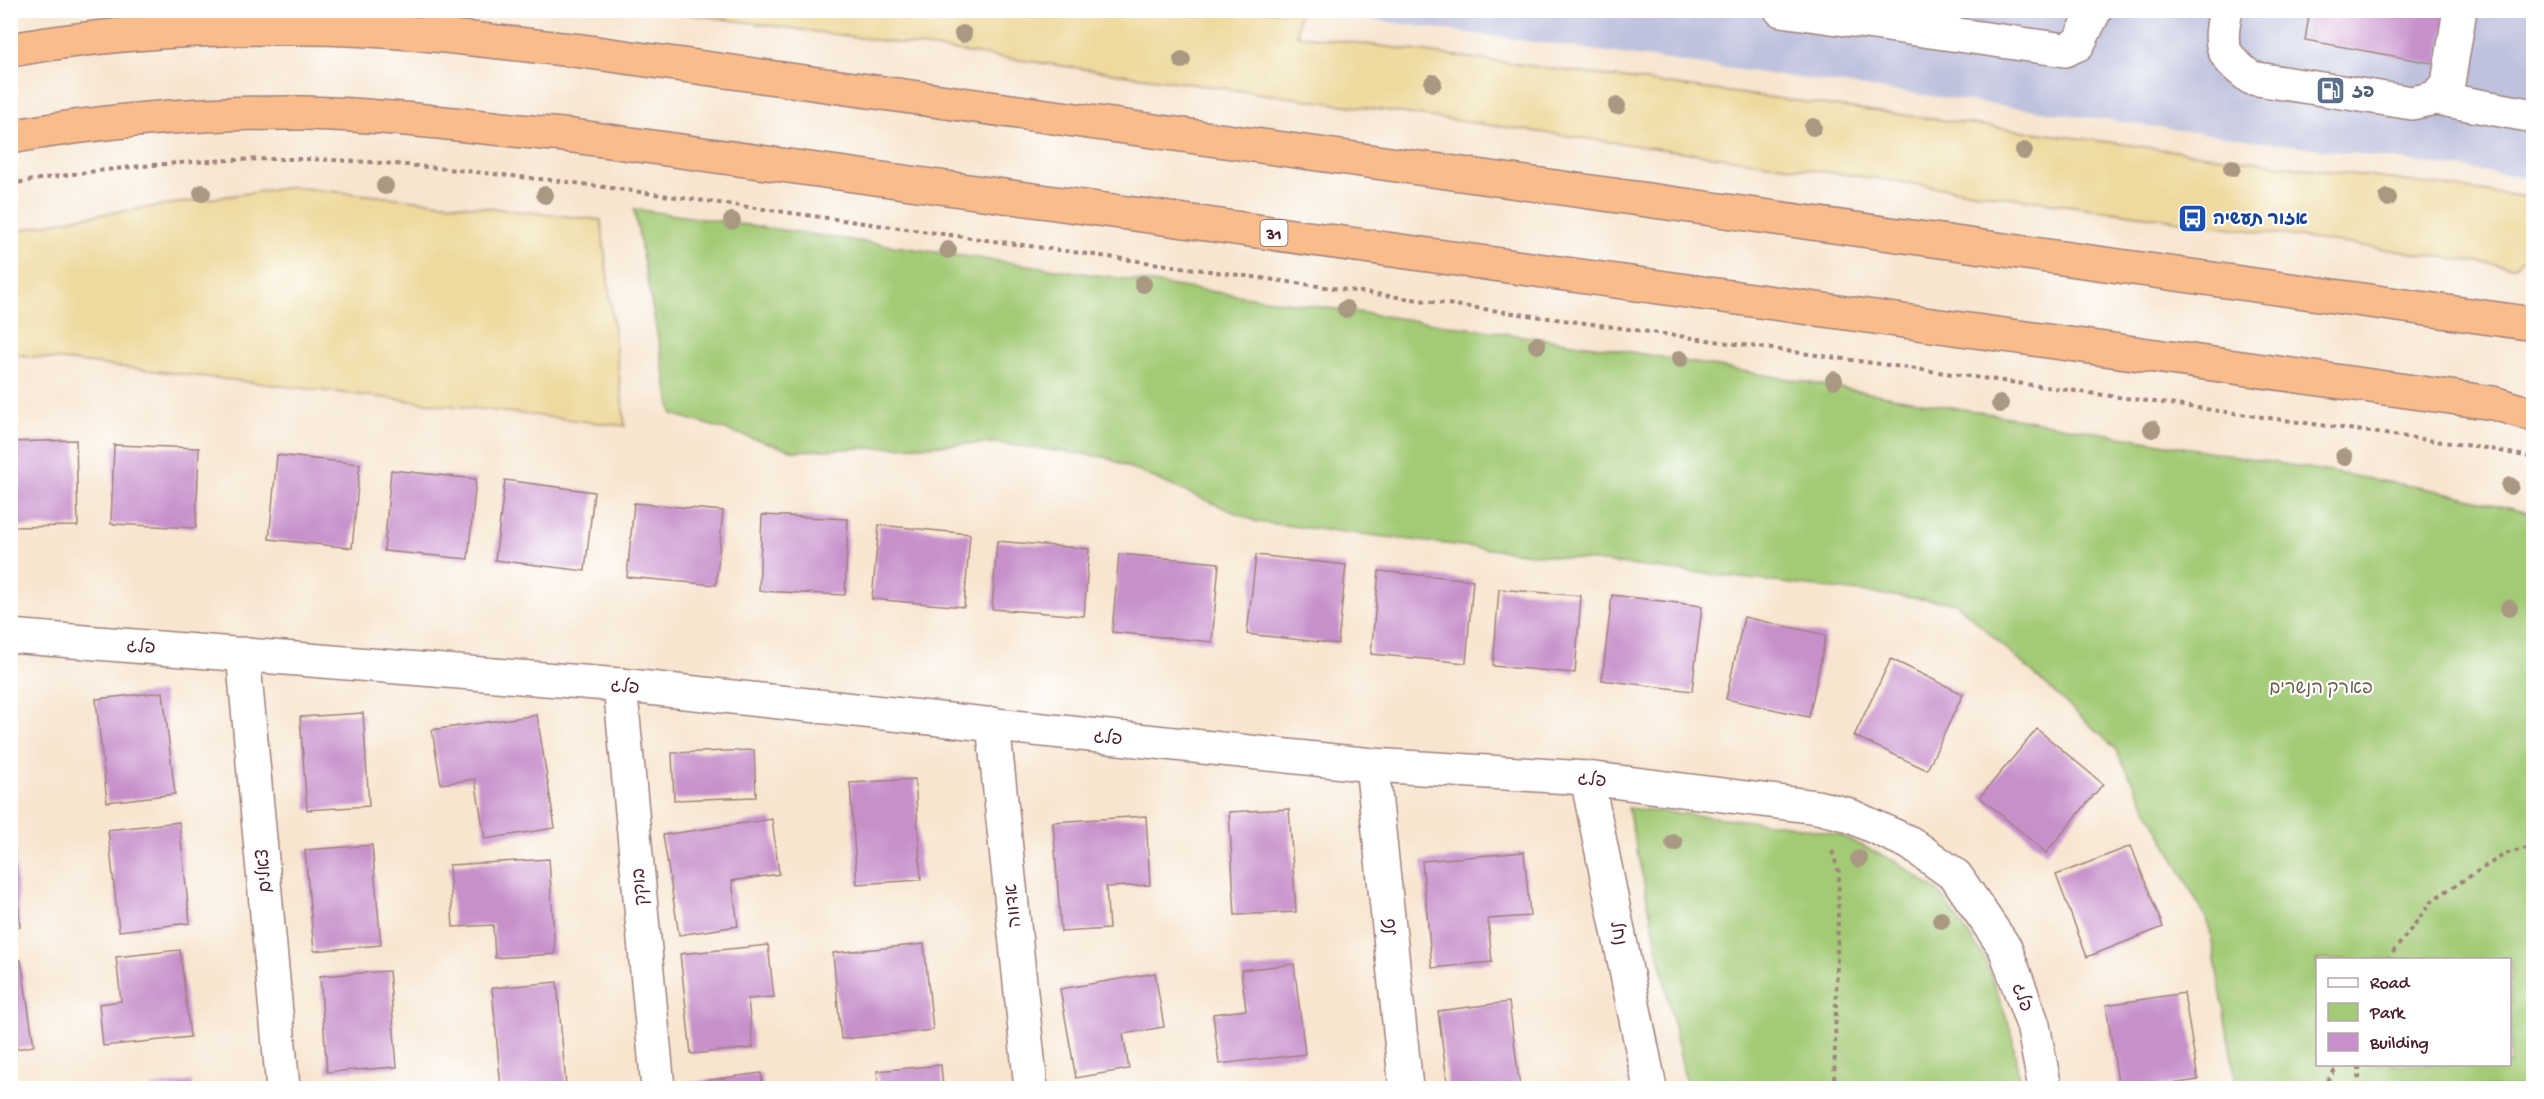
<svg xmlns="http://www.w3.org/2000/svg" width="2544" height="1099" viewBox="0 0 2544 1099" font-family="'Gochi Hand','Playpen Sans Hebrew',sans-serif">
<style>
.industrial{fill:#bfc2dd}
.green{fill:#a3ca75;stroke:#767450;stroke-width:1.5;fill-rule:evenodd}
.sand{fill:#eeda9e;stroke:#9c7c64;stroke-width:1.5}
.building{fill:#c790cb}
.lines{fill:none;stroke-linecap:round;stroke-linejoin:round}
.minor-casing{stroke:#a0827d;stroke-width:36}
.highway-casing{stroke:#a0827d;stroke-width:36}
.path{stroke:#a0827d;stroke-width:4;stroke-dasharray:4.5 4.5;stroke-linecap:butt}
.minor{stroke:#fff;stroke-width:33}
.highway{stroke:#fabc8b;stroke-width:33}
.tree{fill:#a99983}
.labels{text-anchor:middle;stroke-width:4.5;stroke-linejoin:round;paint-order:stroke}
.shield{fill:#fff;stroke:#80626b;stroke-width:1.5}
.shield-label{font-size:16px;font-weight:bold;fill:#4a1f2b}
.service-label{font-size:18px;font-weight:bold;fill:#4e5e75;stroke:#fff;text-anchor:start}
.transit-label{font-size:18px;font-weight:bold;fill:#164399;stroke:#fff;text-anchor:start}
.street-label{font-size:18px;fill:#4a1f2b;stroke:#fff}
.park-label{font-size:18px;fill:#695b45;stroke:#fff}
</style>
<rect width="100%" height="100%" fill="#fff"/>
<filter id="ink" filterUnits="userSpaceOnUse"><feTurbulence type="fractalNoise" baseFrequency=".0167" numOctaves="2"/><feDisplacementMap in="SourceGraphic" scale="12" xChannelSelector="R" yChannelSelector="G"/><feConvolveMatrix kernelMatrix="1 2 1 2 8 2 1 2 1" color-interpolation-filters="sRGB"/></filter>
<filter id="wash" filterUnits="userSpaceOnUse"><feTurbulence type="fractalNoise" baseFrequency=".008" numOctaves="4" result="noise"/><feDisplacementMap in="SourceGraphic" scale="24" xChannelSelector="R" yChannelSelector="G"/><feGaussianBlur stdDeviation="1.35" result="paint"/><feColorMatrix in="noise" values="0 0 0 0 0 0 0 0 0 0 0 0 0 0 0 0 0 1.4 0 .05"/><feComposite in="paint" operator="in"/></filter>
<g filter="url(#wash)">
<rect width="100%" height="100%" fill="#f7e5cf"/>
<!-- industrial -->
<path class="industrial" d="M1330,10L2533,11V178L1330,14Z"/>
<!-- green -->
<g class="green">
<path d="M634,209L1608,348L2440,491L2533,514V1088H2237L2209,924L2114,747L1956,603L1257,522L1105,457L996,443L795,451L672,414ZM2318,960H2510V1064H2318Z"/>
<path d="M1628,808L1788,825L1839,835L1898,863L1939,892L1985,959L2011,1031L2021,1088H1687Z"/>
</g>
<!-- sand -->
<g class="sand">
<path d="M666,11H1299L1297,35L2533,198V249L2514,267Z"/>
<path d="M292,187L601,220L625,426L11,354V232L81,217Z"/>
</g>
<g id="blocks">
<!-- building -->
<g class="building">
<path d="M2310,10H2447L2437,64L2305,40Z"/>
<path d="M76,440L78,526L10,527V442Z"/>
<path d="M114,445L199,448L196,528L111,524Z"/>
<path d="M277,455L360,464L352,548L269,539Z"/>
<path d="M391,470L476,479L468,559L384,551Z"/>
<path d="M505,480L594,492L585,571L495,560Z"/>
<path d="M634,503L723,511L716,585L627,577Z"/>
<path d="M762,515L848,519L845,595L759,591Z"/>
<path d="M879,525L970,534L964,607L872,599Z"/>
<path d="M997,541L1089,549L1084,616L992,609Z"/>
<path d="M1119,554L1219,563L1212,642L1112,632Z"/>
<path d="M1256,555L1346,565L1338,644L1247,634Z"/>
<path d="M1379,571L1473,580L1466,663L1371,654Z"/>
<path d="M1499,589L1581,596L1575,673L1493,666Z"/>
<path d="M1612,595L1702,606L1692,691L1602,680Z"/>
<path d="M1744,617L1826,635L1809,717L1726,699Z"/>
<path d="M1891,659L1963,694L1927,770L1854,736Z"/>
<path d="M163,692L175,794L107,802L96,699Z"/>
<path d="M363,713L369,806L307,810L300,717Z"/>
<path d="M537,715L555,828L485,839L475,779L441,784L432,730Z"/>
<path d="M2037,729L2103,784L2046,853L1980,797Z"/>
<path d="M754,750L756,797L674,800L672,753Z"/>
<path d="M12,754L14,787H10V755Z"/>
<path d="M915,779L921,880L857,884L850,783Z"/>
<path d="M1289,809L1296,912L1235,915L1229,812Z"/>
<path d="M1146,816L1150,885L1106,887L1109,929L1061,932L1053,822Z"/>
<path d="M772,819L779,874L732,881L738,926L679,935L663,835Z"/>
<path d="M179,822L190,923L119,931L108,830Z"/>
<path d="M10,844H14L20,927L10,928Z"/>
<path d="M372,845L381,945L314,951L305,850Z"/>
<path d="M2131,846L2163,927L2087,957L2056,875Z"/>
<path d="M1524,852L1530,916L1488,919L1492,962L1432,968L1422,861Z"/>
<path d="M549,859L555,954L495,958L493,925L453,927L449,865Z"/>
<path d="M924,944L933,1030L841,1039L833,953Z"/>
<path d="M768,945L774,997L748,999L753,1048L691,1054L680,954Z"/>
<path d="M180,950L190,1037L103,1046L99,1004L121,1001L116,957Z"/>
<path d="M21,960L34,1046L10,1050V961Z"/>
<path d="M1294,964L1305,1054L1219,1064L1213,1014L1246,1010L1241,970Z"/>
<path d="M389,971L397,1067L327,1072L320,976Z"/>
<path d="M1155,973L1164,1027L1123,1034L1129,1069L1076,1078L1060,989Z"/>
<path d="M557,982L566,1086L501,1088L492,988Z"/>
<path d="M2184,993L2198,1080L2143,1088H2119L2106,1005Z"/>
<path d="M1509,1002L1520,1088H1448L1438,1011Z"/>
<path d="M941,1065L943,1088H879L877,1071Z"/>
<path d="M761,1073L763,1088H688L687,1083Z"/>
<path d="M192,1081L193,1088H152V1087Z"/>
<path d="M395,1085L396,1088H364V1087Z"/>
</g>
</g>
</g>
<g filter="url(#ink)">
<use href="#blocks" fill-opacity="0" stroke="#a0827d" stroke-width="1.5"/>
<g class="lines">
<defs>
<g id="minor">
<path d="M1781,10L2065,50L2078,44L2095,10"/>
<path d="M2226,10C2218,47 2221,55 2251,78L2412,103L2435,98L2448,83L2460,10"/>
<path d="M2435,98L2534,116"/>
<path d="M10,636L620,685L1372,765L1587,778L1817,807L1846,814L1910,843L1956,876L2005,948L2033,1025L2045,1088"/>
<path d="M243,654L283,1088"/>
<path d="M620,685L658,1088"/>
<path d="M993,724L1031,1088"/>
<path d="M1372,765L1406,1088"/>
<path d="M1587,778L1650,1088"/>
</g>
<g id="highway">
<path d="M10,50C107,33 207,27 305,28C398,28 491,42 582,51L2534,324"/>
<path d="M10,137C107,120 207,112 305,113C394,115 484,128 573,136L2493,403L2534,415"/>
</g>
</defs>
<!-- minor casing -->
<use href="#minor" class="minor-casing"/>
<!-- highway casing -->
<use href="#highway" class="highway-casing"/>
<!-- path -->
<g class="path">
<path d="M10,184C107,167 206,158 305,159C392,161 480,173 568,182L2486,448L2534,458"/>
<path d="M1832,851L1839,872L1834,1088"/>
<path d="M2387,960L2434,899L2505,854L2534,846"/>
<path d="M2321,1088L2340,1064"/>
<path d="M2359,1088V1064"/>
</g>
<!-- minor -->
<use href="#minor" class="minor"/>
<!-- highway -->
<use href="#highway" class="highway"/>
</g>
<!-- trees -->
<g class="tree">
<circle cx="963" cy="34" r="9"/>
<circle cx="1182" cy="60" r="9"/>
<circle cx="1433" cy="83" r="9"/>
<circle cx="1617" cy="106" r="9"/>
<circle cx="1813" cy="127" r="9"/>
<circle cx="2024" cy="151" r="9"/>
<circle cx="2232" cy="168" r="9"/>
<circle cx="385" cy="186" r="9"/>
<circle cx="202" cy="193" r="9"/>
<circle cx="545" cy="195" r="9"/>
<circle cx="2388" cy="198" r="9"/>
<circle cx="732" cy="221" r="9"/>
<circle cx="948" cy="250" r="9"/>
<circle cx="1143" cy="284" r="9"/>
<circle cx="1346" cy="309" r="9"/>
<circle cx="1537" cy="345" r="9"/>
<circle cx="1680" cy="359" r="9"/>
<circle cx="1834" cy="380" r="9"/>
<circle cx="2000" cy="404" r="9"/>
<circle cx="2152" cy="429" r="9"/>
<circle cx="2344" cy="457" r="9"/>
<circle cx="2510" cy="486" r="9"/>
<circle cx="2509" cy="608" r="9"/>
<circle cx="1674" cy="843" r="9"/>
<circle cx="1859" cy="859" r="9"/>
<circle cx="1941" cy="920" r="9"/>
</g>
</g>
<!-- icons -->
<defs>
<symbol id="fuel-square" viewBox="-11 -11 22 22"><rect x="-9" y="-9" width="18" height="18" rx="4" fill="#5c6f8a" stroke="#fff"/><path d="M-5.5-6h7V0h2V4h1.3V-2.5L3-4.5l.8-.8L6-3V5H2.5V1h-1V6h-7ZM-4.2-4.7v3.2H.2V-4.7Z" fill="#fff"/></symbol>
<symbol id="bus-square" viewBox="-11 -11 22 22"><rect x="-9" y="-9" width="18" height="18" rx="4" fill="#1a4fb4" stroke="#fff"/><path d="M-5-6H5V4H4V6H2V4H-2V6H-4V4H-5ZM-3.5-4V0h7V-4ZM-3.5 1.2v1.5H-2V1.2ZM2 1.2v1.5H3.5V1.2Z" fill="#fff"/></symbol>
</defs>
<g fill-rule="evenodd">
<use href="#fuel-square" x="2314" y="74" width="33" height="33"/>
<use href="#bus-square" x="2176" y="202" width="33" height="33"/>
</g>
<g class="labels">
<!-- shield labels -->
<rect class="shield" x="1260.5" y="220" width="27" height="26" rx="4.5"/>
<g class="shield-label">
<text x="1274" y="239">31</text>
</g>
<!-- service labels -->
<g class="service-label">
<text x="2352" y="97">פז</text>
</g>
<!-- transit labels -->
<g class="transit-label">
<text x="2213" y="224">אזור תעשיה</text>
</g>
<!-- street labels -->
<g class="street-label">
<text transform="translate(141 646) rotate(4)" y="6">פלג</text>
<text transform="translate(625 686) rotate(6)" y="6">פלג</text>
<text transform="translate(1108 737) rotate(6)" y="6">פלג</text>
<text transform="translate(1592 779) rotate(6)" y="6">פלג</text>
<text transform="translate(263 871) rotate(-95)" y="6">צאלים</text>
<text transform="translate(639 887) rotate(-95)" y="6">בוקק</text>
<text transform="translate(1012 906) rotate(-96)" y="6">אדווה</text>
<text transform="translate(1389 927) rotate(-96)" y="6">טל</text>
<text transform="translate(1619 933) rotate(79)" y="6">נחל</text>
<text transform="translate(2023 997) rotate(70)" y="6">פלג</text>
</g>
<!-- park labels -->
<g class="park-label">
<text x="2321" y="693">פארק הנשרים</text>
</g>
</g>
<!-- margin -->
<rect width="2544" height="1099" fill="none" stroke="#fff" stroke-width="36"/>
<!-- legend -->
<rect x="2316" y="958" width="195" height="108" fill="#ffffff" stroke="#b7a5aa" stroke-width="1.5"/>
<rect x="2328" y="978" width="30" height="9" fill="#ffffff" stroke="#b7a5aa" stroke-width="1.5"/>
<text x="2370" y="988" font-size="18" fill="#4a1f2b">Road</text>
<rect x="2328" y="1003" width="30" height="18" fill="#a3ca75" stroke="#b7a5aa" stroke-width="1.5"/>
<text x="2370" y="1018" font-size="18" fill="#4a1f2b">Park</text>
<rect x="2328" y="1033" width="30" height="18" fill="#c790cb" stroke="#b7a5aa" stroke-width="1.5"/>
<text x="2370" y="1048" font-size="18" fill="#4a1f2b">Building</text>
</svg>
